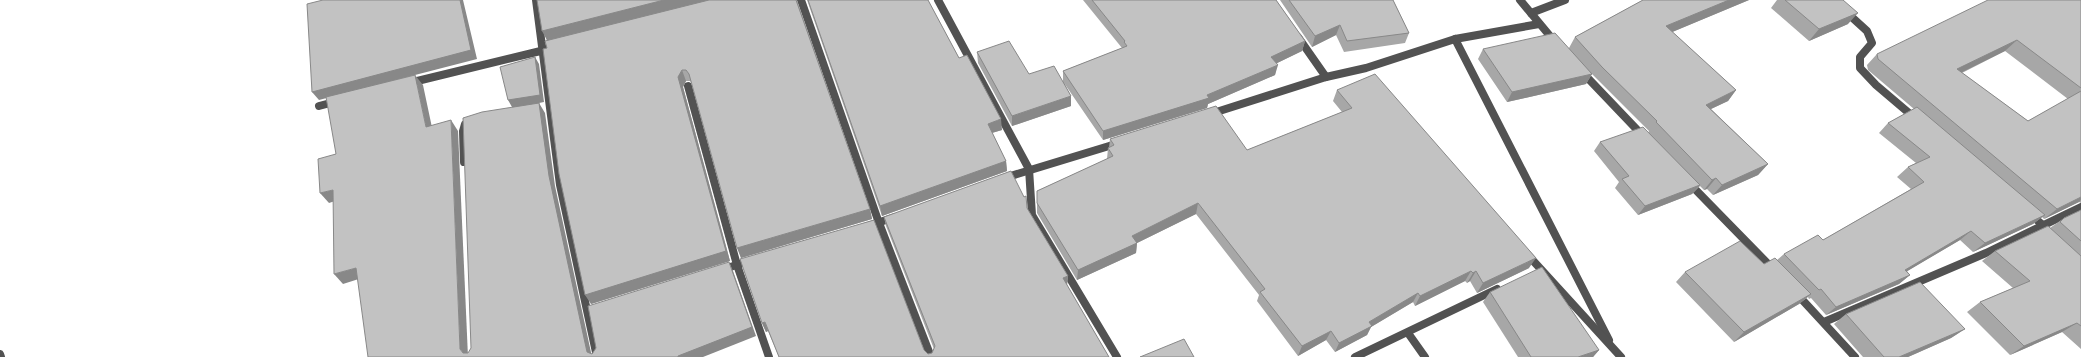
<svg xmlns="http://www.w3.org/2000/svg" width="2081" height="357" viewBox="0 0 2081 357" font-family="Helvetica,sans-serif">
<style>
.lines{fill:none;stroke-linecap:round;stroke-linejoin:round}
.service{stroke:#525252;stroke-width:8}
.minor{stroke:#525252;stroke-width:8}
.wall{fill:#a7a7a7;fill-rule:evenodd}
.shaded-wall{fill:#888}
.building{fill:#c2c2c2;stroke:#888}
</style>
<rect width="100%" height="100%" fill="#fff"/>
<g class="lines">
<!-- service -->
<path class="service" d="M0,354L1,357"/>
<!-- minor -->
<g class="minor">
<path d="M536,0L560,185L597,357"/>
<path d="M801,0L879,223L931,357"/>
<path d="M938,0L1029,169L1032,215L1117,357"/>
<path d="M1520,0L1555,42"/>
<path d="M1833,0L1867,31L1872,43L1860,57V68L1876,85L1916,119"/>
<path d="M1531,13L1565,0"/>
<path d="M1298,37L1326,77"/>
<path d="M1455,39L1609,340"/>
<path d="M1582,72L1644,137"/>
<path d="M409,83L553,48"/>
<path d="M688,86L737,265L769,357"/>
<path d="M319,106L338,101"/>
<path d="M1210,114L1326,77L1366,68L1455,39L1539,24"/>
<path d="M464,162L463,131L465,124L469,122"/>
<path d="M1004,178L1119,143"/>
<path d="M1689,183L1774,270"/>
<path d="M2030,214L2045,227"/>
<path d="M865,227L895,217"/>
<path d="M1527,254L1621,357"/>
<path d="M721,270L752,260"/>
<path d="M1796,293L1855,357"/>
<path d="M1824,322L1986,253L2081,207"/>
<path d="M1408,333L1425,357"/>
<path d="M1355,357L1497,289"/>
</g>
</g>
<!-- wall -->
<g class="wall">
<path d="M537,0H797L870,209L872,219L741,258L692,83L690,81H686L683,87L730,261L591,304L547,48V41Z"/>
<path d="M807,0H928L959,58L1002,130L992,133L1006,161L1007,171L882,216Z"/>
<path d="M1083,0H1276L1305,41L1302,51L1277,63L1275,75L1208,104L1207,108L1103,140L1064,83L1071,96V106L1012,126L978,63L977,52L1029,74L1063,81V71L1122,48Z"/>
<path d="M1280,0H1393L1409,33L1405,43L1344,52L1336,35L1312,47Z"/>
<path d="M1643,0H1749L1672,32L1736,90L1728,101L1711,109L1768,164L1758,175L1713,195L1707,189L1704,190L1700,186L1692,194L1638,215L1615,188L1619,182L1594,151L1600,142L1648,133L1649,131L1592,74L1586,84L1507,102L1478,59L1483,49L1569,48L1575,37Z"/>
<path d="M1777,0H1843L1848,24L1809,41L1771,8Z"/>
<path d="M2081,0V203L2079,202L2044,219L2042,217L2033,224L1973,252L1960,240L1907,271L1910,275L1899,284L1826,315L1811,298L1809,299L1808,297L1799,304L1734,342L1676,282L1685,272L1764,264L1777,260L1784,254L1823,240L1911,189L1897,177L1908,167L1916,163L1879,133L1888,123L1914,109L1868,70L1867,65L1877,54ZM2005,51L2068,99L2028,121L1962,73Z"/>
<path d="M1337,90L1529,268L1477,293L1470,281L1467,283L1465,281L1415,306L1413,302L1371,327L1367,335L1335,352L1326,340L1298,356L1257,301L1259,295L1196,214L1137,243L1136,253L1077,280L1037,213V191L1107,159L1108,148H1109L1110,139L1247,150L1342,112L1333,101Z"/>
<path d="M1027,208L1068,276L1067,285L1109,357H779L768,331L766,332L762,323L924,350L928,354L932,353L934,349L886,226L884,217Z"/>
<path d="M2081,210V349L2062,332L2010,355L1967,312L1980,302L2013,288L1982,261L1995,251L2050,228L2064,218Z"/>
<path d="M1490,292L1599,350L1593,357H1518L1483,302Z"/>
<path d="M1846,314L1965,329L1951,338L1908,357H1863L1834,324Z"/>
</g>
<!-- shaded-wall -->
<g class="shaded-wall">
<path d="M460,0H463L477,59L415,75L423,85L434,137L426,127L415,75L319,100L312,92Z"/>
<path d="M664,0H712L548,42L542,31Z"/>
<path d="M1729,0H1749L1658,38L1666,26Z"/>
<path d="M1858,13L1848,24L1809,41L1819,29Z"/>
<path d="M1340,25L1336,35L1312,47L1315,36Z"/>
<path d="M2017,40L2005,51L1946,80L1957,69Z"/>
<path d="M1305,41L1302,51L1269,67L1271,57Z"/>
<path d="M535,57L539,64L544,102L539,103L545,113L555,186L592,357L587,352L512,107L508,100Z"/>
<path d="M1278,65L1275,75L1208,104L1207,108L1103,140V131L1207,95Z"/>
<path d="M682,70L686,81L683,87L730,261L591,304L585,295L678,77Z"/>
<path d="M1592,74L1586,84L1507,102L1512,92Z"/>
<path d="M1736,90L1728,101L1698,115L1706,105Z"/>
<path d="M1071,96V106L1012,126V116Z"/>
<path d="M1001,119L1002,130L988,134V124Z"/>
<path d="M451,120L458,131L468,357L463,353L460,349Z"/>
<path d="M1006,161L1007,171L882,216L880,206Z"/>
<path d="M1768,164L1758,175L1713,195L1722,185Z"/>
<path d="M1716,178L1707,189L1704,190L1712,180Z"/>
<path d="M1700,185L1692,194L1638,215L1645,206Z"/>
<path d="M333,190L341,199L329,203L320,193Z"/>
<path d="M2081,197V200L2079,202L2044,219L2057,209Z"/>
<path d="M1198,203L1196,214L1137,243L1136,253L1077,280L1078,270L1132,236Z"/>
<path d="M870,209L872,219L741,258L737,248Z"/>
<path d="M2045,215L2033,224L1973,252L1985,243Z"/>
<path d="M1971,231L1960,240L1894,279L1905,270Z"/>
<path d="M1536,258L1529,268L1477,293L1483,283Z"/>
<path d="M729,262L733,271L756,336L703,357H678V356Z"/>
<path d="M356,268L365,277L343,284L334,274Z"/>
<path d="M1471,271L1465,281L1415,306L1420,296Z"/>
<path d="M1476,271L1470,281L1467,283L1473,273Z"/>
<path d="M1910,275L1899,284L1826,315L1836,307Z"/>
<path d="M1068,276L1067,285L1062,287L1063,278Z"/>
<path d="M1418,293L1413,302L1371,327L1367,335L1335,352L1339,343L1369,322Z"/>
<path d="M1811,294L1799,304L1734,342L1744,332Z"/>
<path d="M765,322L768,331L766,332L762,323Z"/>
<path d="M2077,323L2062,332L2010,355L2024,346Z"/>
<path d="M1965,329L1951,338L1908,357H1899Z"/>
<path d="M1331,331L1326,340L1298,356L1302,346Z"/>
<path d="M1599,350L1593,357H1578Z"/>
</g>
<!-- building -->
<g class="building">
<path d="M323,0H460L471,50L312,92L307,4Z"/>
<path d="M537,0H664L542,31Z"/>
<path d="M709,0H796L870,209L737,248L689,74L686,70H682L678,77L726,251L585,295L559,174L543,49L547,48L545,41Z"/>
<path d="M808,0H928L959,58L967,55L1001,119L988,124L1006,161L880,206Z"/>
<path d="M1092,0H1276L1305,41L1271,57L1278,65L1207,95L1209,98L1103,131L1063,71L1127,46L1124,42L1125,41Z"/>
<path d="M1289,0H1393L1409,33L1347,41L1340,25L1315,36Z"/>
<path d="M1643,0H1729L1666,26L1736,90L1706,105L1768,164L1722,185L1716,178L1712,180L1656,122L1657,121L1602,67L1575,37Z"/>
<path d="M1785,0H1843L1858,13L1819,29Z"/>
<path d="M1988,0H2081V88L2017,40L1957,69L2028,121L2081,91V197L2057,209L1878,59L1877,54Z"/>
<path d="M1555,33L1592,74L1512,92L1483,49Z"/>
<path d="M1009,41L1029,74L1054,66L1071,96L1012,116L977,52Z"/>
<path d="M535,57L540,95L508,100L500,67Z"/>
<path d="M1375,74L1536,258L1483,283L1476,271L1473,273L1471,271L1420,296L1418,293L1369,322L1372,326L1339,343L1331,331L1302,346L1260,292L1265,289L1198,203L1132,236L1137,243L1078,270L1037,203V191L1113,156L1108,148L1114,145L1110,139L1216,106L1247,150L1352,108L1337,90Z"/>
<path d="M415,75L426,127L451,120L460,349L463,353H468L471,348L463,118L482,112L539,103L549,176L587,352L592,354L596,348L588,306L729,262L752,327L678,356V357H368L356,268L334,274L333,190L320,193L318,159L336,154L326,97Z"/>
<path d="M1917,107L2045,215L1985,243L1971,231L1905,270L1910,275L1836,307L1821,289L1819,290L1784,254L1818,235L1823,240L1924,182L1908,167L1930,157L1888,123Z"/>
<path d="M1643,127L1700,185L1645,206L1622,179L1629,176L1600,142Z"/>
<path d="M1011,171L1024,197L1026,196L1027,208L1068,276L1063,278L1109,357H779L765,322L762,323L740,259L874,220L924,350L928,354L932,353L935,346L884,217Z"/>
<path d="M2081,210V241L2060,222L2064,218Z"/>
<path d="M2048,226L2081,256V326L2077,323L2024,346L1980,302L2030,281L1995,251Z"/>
<path d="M1740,241L1764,264L1775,258L1811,294L1744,332L1685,272Z"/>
<path d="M1542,267L1599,350L1578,357H1531L1490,292Z"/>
<path d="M1920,282L1965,329L1899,357H1884L1846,314Z"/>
<path d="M1184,339L1194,357H1140Z"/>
</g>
</svg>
